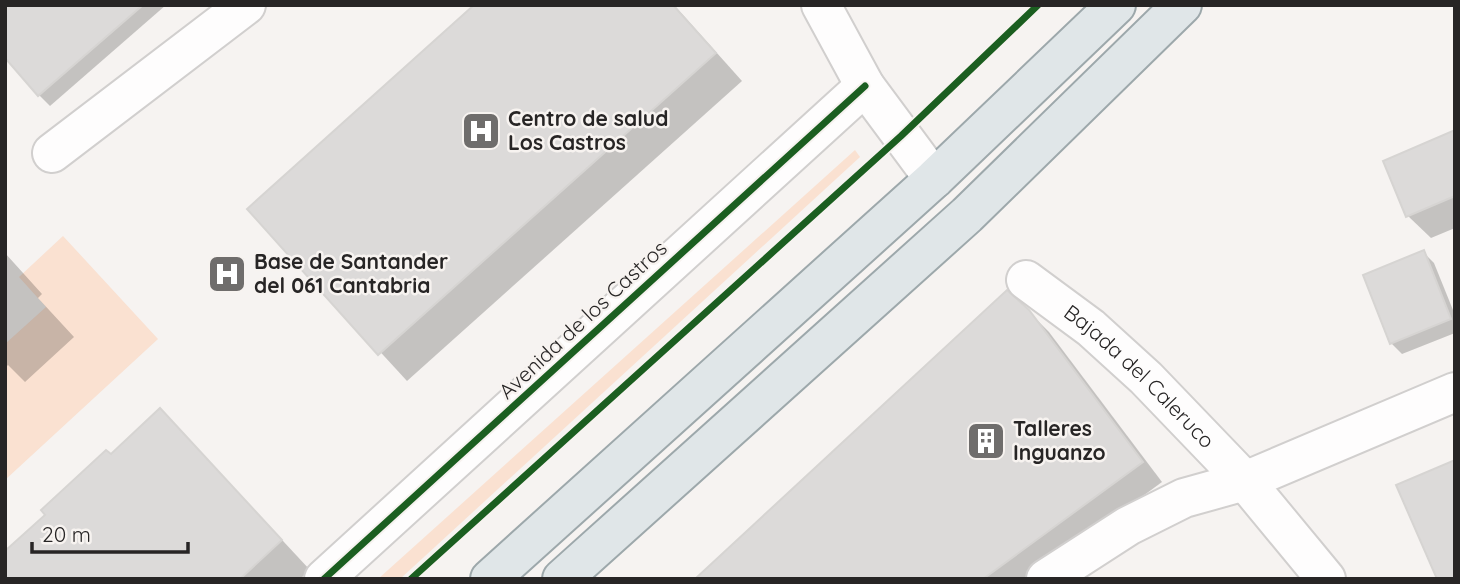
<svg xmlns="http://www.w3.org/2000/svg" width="1460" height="584" viewBox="0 0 1460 584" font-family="Quicksand,sans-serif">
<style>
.green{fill:#fae1d1}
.shadow{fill:#0003}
.building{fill:#dcdad9;stroke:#d6d4d2;stroke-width:2}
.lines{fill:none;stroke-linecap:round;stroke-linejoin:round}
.minor-casing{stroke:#d1cfce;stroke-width:42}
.major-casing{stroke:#9da8ab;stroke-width:42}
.minor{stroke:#fefdfd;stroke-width:38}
.major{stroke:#e0e6e8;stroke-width:38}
.cycleway-casing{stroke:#f7f3f0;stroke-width:11}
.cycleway{stroke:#1b5e20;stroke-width:7}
.labels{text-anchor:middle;stroke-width:5;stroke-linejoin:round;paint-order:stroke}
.poi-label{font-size:21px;font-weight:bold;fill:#272525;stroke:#f7f3f0;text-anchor:start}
.street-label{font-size:21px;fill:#272525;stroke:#f7f3f0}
</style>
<rect width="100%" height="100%" fill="#f6f3f1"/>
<!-- green -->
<g class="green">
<path d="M855,150L860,157L400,579H378Z"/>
<path d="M63,236L158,339L5,480V344L46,307L19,277Z"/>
</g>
<!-- shadow -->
<g class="shadow">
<path d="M5,5H166L50,106L39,95Z"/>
<path d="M477,5H674L742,81L407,381L249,209Z"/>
<path d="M1455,132V228L1431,238L1408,216Z"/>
<path d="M1423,252L1434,263L1455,315V333L1402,354L1391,343Z"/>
<path d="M5,253L42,294L38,298L74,337L25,382L8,365L5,368Z"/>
<path d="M1028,311L1049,332L1162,482L1030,579H698Z"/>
<path d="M189,440L310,570L300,579H5L111,456Z"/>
</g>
<!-- building -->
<g class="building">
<path d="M5,5H143L38,96L5,58Z"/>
<path d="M474,5H673L716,53L378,355L247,209Z"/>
<path d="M1455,130V196L1406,217L1383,161Z"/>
<path d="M1424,250L1451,319L1390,344L1363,275Z"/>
<path d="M1007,290L1029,310L1143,462L983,579H695Z"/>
<path d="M160,408L282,540L240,579H5V551L45,515L41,510L106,450L111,454Z"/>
<path d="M1455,460V579H1437L1396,485Z"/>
</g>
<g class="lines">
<defs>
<g id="minor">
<path d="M821,5L865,86L934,179"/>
<path d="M52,153L246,5"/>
<path id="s1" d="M1026,280L1091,328L1146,378L1245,481L1326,579"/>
<path d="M324,579L865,86"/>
<path d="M1046,579L1128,526L1184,498L1245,481L1455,392"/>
</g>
<g id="major">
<path d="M490,579L934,179L1116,5"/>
<path d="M562,579L967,215L1182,5"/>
</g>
</defs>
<!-- minor casing -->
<use href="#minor" class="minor-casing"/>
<!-- major casing -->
<use href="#major" class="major-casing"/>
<!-- minor -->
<use href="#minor" class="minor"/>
<!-- major -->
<use href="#major" class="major"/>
<defs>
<g id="cycleway">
<path d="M324,579L865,86"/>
<path d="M411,579L901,136L1038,5"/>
</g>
</defs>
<!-- cycleway casing -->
<use href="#cycleway" class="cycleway-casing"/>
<!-- cycleway -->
<use href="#cycleway" class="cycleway"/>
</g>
<!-- icons -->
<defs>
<symbol id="hospital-square" viewBox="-11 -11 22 22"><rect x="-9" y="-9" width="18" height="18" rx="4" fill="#6f6d6c" stroke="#f7f3f0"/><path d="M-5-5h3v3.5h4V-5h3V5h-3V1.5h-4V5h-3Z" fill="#fff"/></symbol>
<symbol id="building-square" viewBox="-11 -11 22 22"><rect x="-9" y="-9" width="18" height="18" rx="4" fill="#6f6d6c" stroke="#f7f3f0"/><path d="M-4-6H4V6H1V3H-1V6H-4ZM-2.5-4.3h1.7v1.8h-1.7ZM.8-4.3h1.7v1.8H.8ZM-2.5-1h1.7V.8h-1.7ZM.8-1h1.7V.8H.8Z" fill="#fff"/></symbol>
</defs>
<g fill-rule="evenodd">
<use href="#hospital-square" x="459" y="109" width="44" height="44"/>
<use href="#hospital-square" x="205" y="252" width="44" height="44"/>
<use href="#building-square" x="964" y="419" width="44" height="44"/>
</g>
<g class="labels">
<!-- poi labels -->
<g class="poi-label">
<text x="508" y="126">Centro de salud<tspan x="508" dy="24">Los Castros</tspan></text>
<text x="254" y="269">Base de Santander<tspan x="254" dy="24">del 061 Cantabria</tspan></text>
<text x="1013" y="436">Talleres<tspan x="1013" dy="24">Inguanzo</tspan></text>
</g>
<!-- street labels -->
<g class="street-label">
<text transform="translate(583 320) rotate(-43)" y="7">Avenida de los Castros</text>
<text dy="7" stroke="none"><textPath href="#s1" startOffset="149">Bajada del Caleruco</textPath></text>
</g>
</g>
<!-- border -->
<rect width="1460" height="584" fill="none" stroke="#272525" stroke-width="14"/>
<!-- scale -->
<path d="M32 542v10h156v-10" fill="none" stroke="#272525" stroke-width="3.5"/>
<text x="42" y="542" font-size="21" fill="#272525" stroke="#f7f3f0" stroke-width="5" paint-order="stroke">20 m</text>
</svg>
